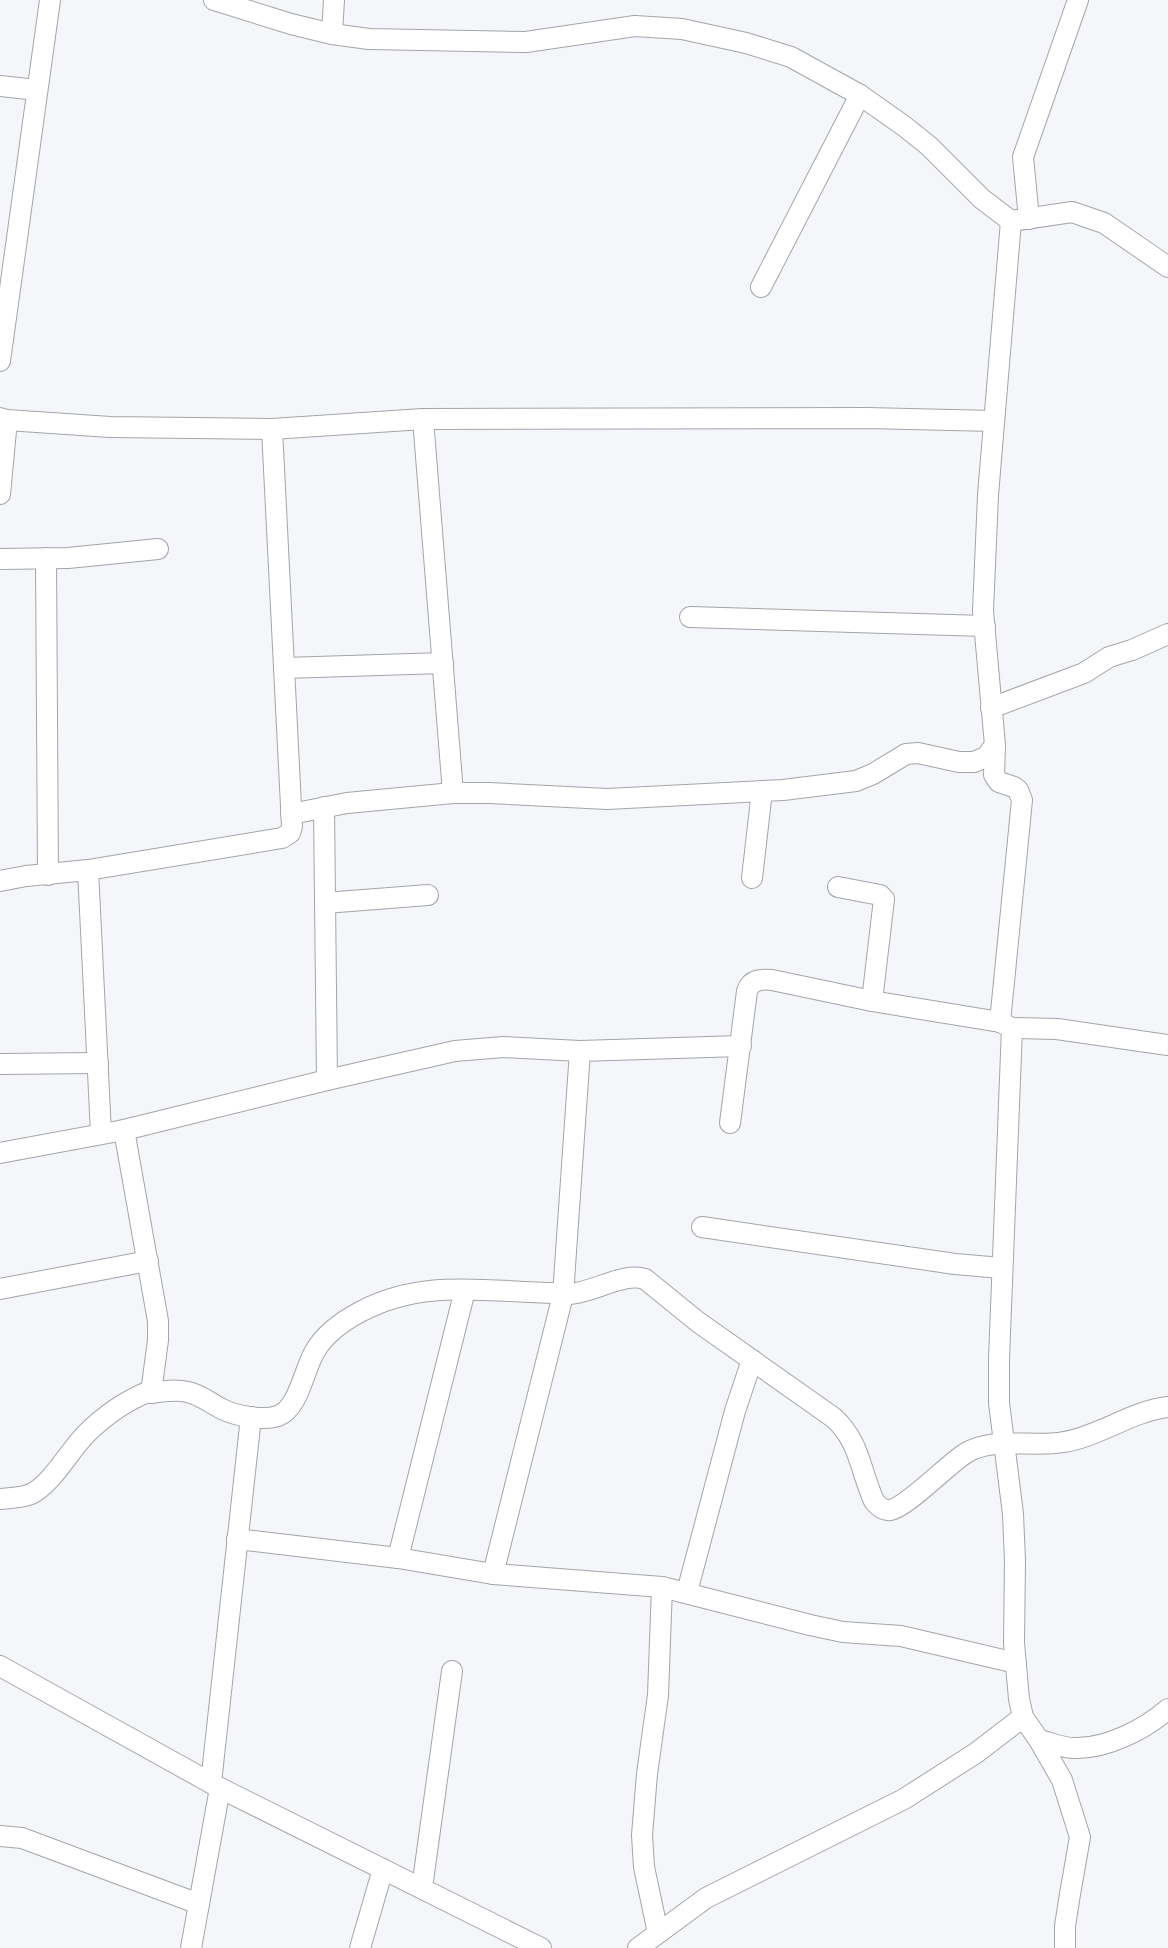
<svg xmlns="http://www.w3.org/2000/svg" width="1168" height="1948" viewBox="0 0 1168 1948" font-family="Cabin,sans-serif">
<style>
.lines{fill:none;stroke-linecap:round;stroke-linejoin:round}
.minor-casing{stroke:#a4a5a9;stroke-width:22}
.minor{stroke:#fff;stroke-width:20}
</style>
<rect width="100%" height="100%" fill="#f4f6fa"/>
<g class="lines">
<defs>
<g id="minor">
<path d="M214,0L291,24L332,34L369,39L526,42L635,26L682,29L746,43L791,57L860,95L904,126L929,146L982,199L1011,221L1072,212L1104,223L1168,267"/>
<path d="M332,34L334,0"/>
<path d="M0,86L37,90"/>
<path d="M1029,219L1023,157L1078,0"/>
<path d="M761,287L860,95"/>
<path d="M0,361L50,0"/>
<path d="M0,418L7,420L110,427L272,429L423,419L867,418L994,421"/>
<path d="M423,419L453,793"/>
<path d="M0,494L7,420"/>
<path d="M46,558L48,875"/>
<path d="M0,559L68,558L158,549"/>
<path d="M690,617L985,626"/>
<path d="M284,668L443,663"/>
<path d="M991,708L1084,673L1109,657L1132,650L1168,634"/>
<path d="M324,807L327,1080"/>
<path d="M291,814L347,803L453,793H489L607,799L783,790L856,781L873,774L906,754L918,753L959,762H974L986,757L995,745"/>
<path d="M88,870L101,1133"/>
<path d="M752,878L762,791"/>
<path d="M0,881L26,876L88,870L282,838L290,833L292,826L272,429"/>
<path d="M838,887L880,895L884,899L872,1001"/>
<path d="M325,903L428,895"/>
<path d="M1000,1022L1022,800L1018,790L1014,787L999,782L994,775L995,745L983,611L988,495L1011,221"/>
<path d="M1012,1028L999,1359V1403L1013,1514L1015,1561L1014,1643L1019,1699L1023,1717L1039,1740L1062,1780L1080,1837L1070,1894L1065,1926V1948"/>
<path d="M0,1064L98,1063"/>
<path d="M730,1123L747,991C751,979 762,979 772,980L872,1001L1000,1022L1012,1028L1057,1029L1168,1045"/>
<path d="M124,1130L158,1321V1340L151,1393"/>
<path d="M0,1153L124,1130L327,1080L455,1051L503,1047L580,1051L741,1046"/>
<path d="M702,1227L955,1264L1002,1268"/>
<path d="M0,1289L148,1261"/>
<path d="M0,1499C10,1498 21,1498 31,1494C52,1484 69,1451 86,1434C105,1415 125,1401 150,1391L151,1393C163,1391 176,1389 188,1392C201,1395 210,1403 222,1409C236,1416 262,1421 278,1416C299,1408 304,1369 315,1351C325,1334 343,1321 360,1312C423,1278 486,1292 555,1293C585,1300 619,1271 645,1279L698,1322L834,1418C860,1442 860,1470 874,1501C878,1506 883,1511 890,1510C906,1508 948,1464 966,1453C995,1436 1032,1448 1064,1442C1100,1436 1132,1411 1168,1407"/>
<path d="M237,1539L398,1558L493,1574L662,1587L810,1625L843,1632L901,1636L1016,1663"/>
<path d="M398,1558L465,1290"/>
<path d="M493,1574L563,1295L580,1051"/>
<path d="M687,1592L735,1411L752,1360"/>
<path d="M0,1666L220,1788L541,1948"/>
<path d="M1039,1740C1051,1743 1065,1749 1077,1748C1108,1748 1145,1729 1168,1709"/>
<path d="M211,1783L251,1417"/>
<path d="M0,1836L22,1838L199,1904"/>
<path d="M422,1888L452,1671"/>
<path d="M658,1933L644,1867L642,1835L647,1774L658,1695L662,1587"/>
<path d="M191,1948L220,1788"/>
<path d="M360,1948L383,1869"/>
<path d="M638,1948L706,1898L904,1799L976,1753L1023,1717"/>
</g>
</defs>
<!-- minor casing -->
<use href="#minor" class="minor-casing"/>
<!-- minor -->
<use href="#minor" class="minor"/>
</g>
</svg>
